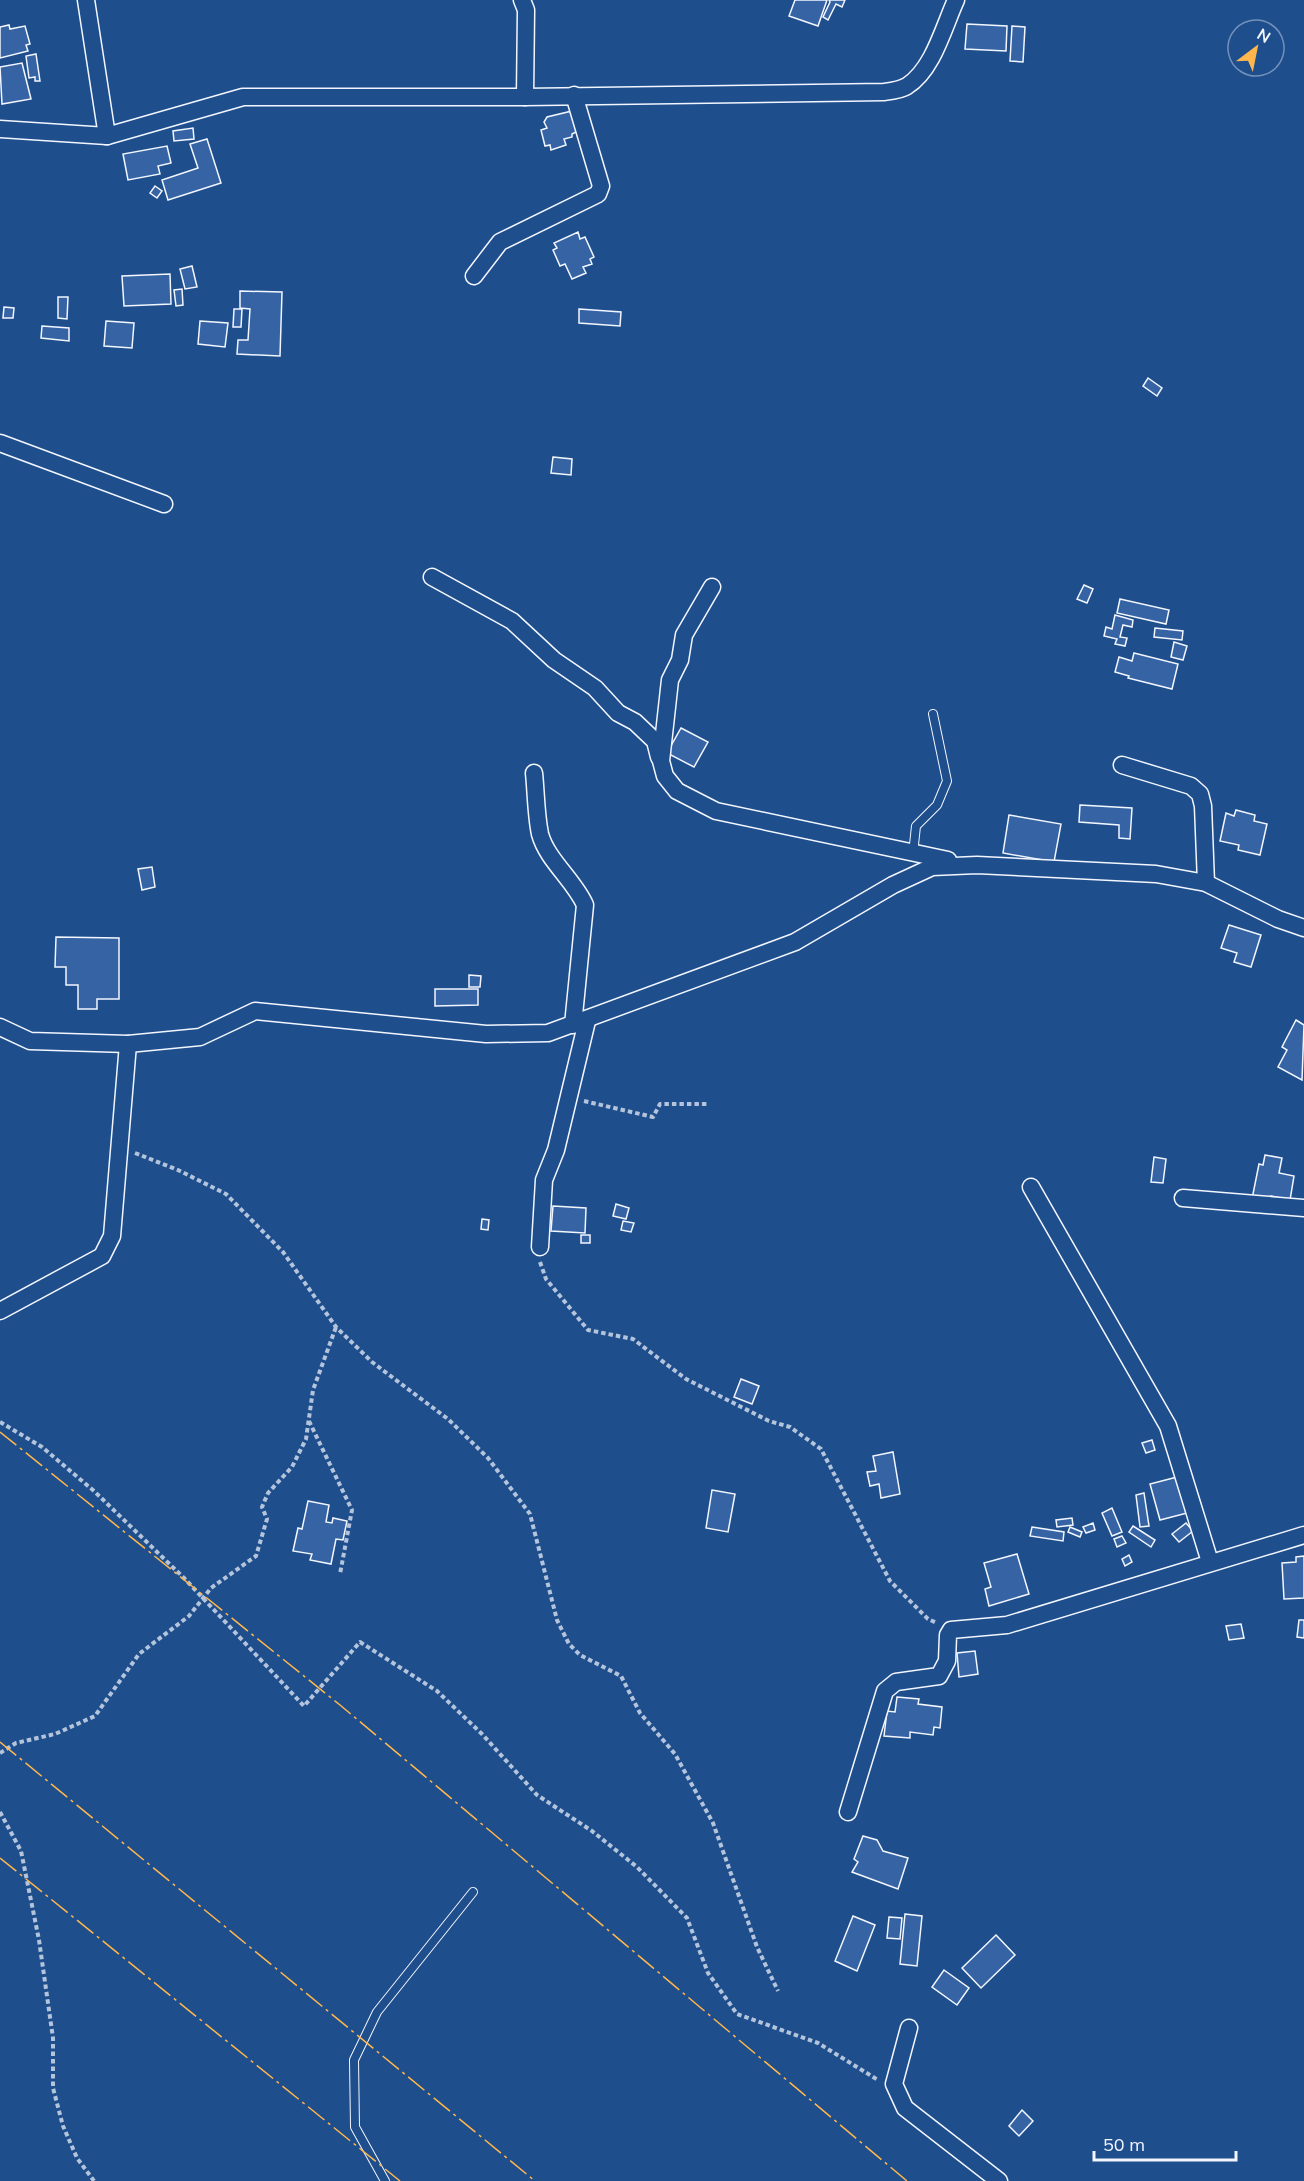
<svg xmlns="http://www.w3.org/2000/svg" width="1304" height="2181" viewBox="0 0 1304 2181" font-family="Mulish,sans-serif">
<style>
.building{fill:#3563a3;stroke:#f2f6ff;stroke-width:1.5}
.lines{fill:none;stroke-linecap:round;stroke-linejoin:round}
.service-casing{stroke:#f2f6ff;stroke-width:10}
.minor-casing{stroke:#f2f6ff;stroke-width:19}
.path{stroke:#b3c4dc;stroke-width:4;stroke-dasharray:4.5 3;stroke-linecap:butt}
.service{stroke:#1f4e8c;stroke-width:8}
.minor{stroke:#1f4e8c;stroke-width:16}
.power{stroke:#ffb74d;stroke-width:1.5;stroke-dasharray:21 4.5 3 4.5;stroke-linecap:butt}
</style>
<rect width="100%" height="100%" fill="#1f4e8c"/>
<!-- building -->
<g class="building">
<path d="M795,0H827L818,26L789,16Z"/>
<path d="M845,0L842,7L836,4L828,20L823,17L830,2L829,0Z"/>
<path d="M967,24L1007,26L1006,51L965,49Z"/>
<path d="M9,25L10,29L25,26L30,44L26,45L28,51L0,58V27Z"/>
<path d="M1012,26L1025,27L1023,62L1010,61Z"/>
<path d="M36,54L40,81H35V77L29,78L26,56Z"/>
<path d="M22,63L31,99L2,104L0,67Z"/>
<path d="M572,111L578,131L572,134V137L564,139L566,145L551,150L550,145L545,146L541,130L547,128L544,122L547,117Z"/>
<path d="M193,128L194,139L174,141L173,131Z"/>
<path d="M207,139L221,183L168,200L162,180L198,168L190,144Z"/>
<path d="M167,146L171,163L158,166L160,174L128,180L123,154Z"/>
<path d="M155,186L162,191L157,198L150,193Z"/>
<path d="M578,232L580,239L585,237L594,257L590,259L592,264L583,267L586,273L572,279L565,264L560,266L553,250L557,248L554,243Z"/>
<path d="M192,266L197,287L185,289L180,269Z"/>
<path d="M170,274L171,304L124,306L122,276Z"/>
<path d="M182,289L183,305L176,306L174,290Z"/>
<path d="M240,291L282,292L280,356L237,354L238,340H248L250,309L240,308Z"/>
<path d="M58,297H68L67,319L58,318Z"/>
<path d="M4,307L14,308L13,318H3Z"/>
<path d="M234,309H242L241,327H233Z"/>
<path d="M579,309L621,312L620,326L579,323Z"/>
<path d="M106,321L134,323L132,348L104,346Z"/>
<path d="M200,321L228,323L225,347L198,344Z"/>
<path d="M42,326L69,328V341L41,338Z"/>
<path d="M1148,378L1162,388L1157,396L1143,386Z"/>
<path d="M553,457L572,459L571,475L551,473Z"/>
<path d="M1084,585L1093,589L1087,603L1077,599Z"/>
<path d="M1120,599L1169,610L1166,624L1117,613Z"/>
<path d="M1115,615L1133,620L1132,627L1123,625L1120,637L1127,638L1125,646L1115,644L1117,639L1104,636L1106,627L1112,629Z"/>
<path d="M1155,628L1183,631L1182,640L1154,637Z"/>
<path d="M1174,642L1187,646L1183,660L1171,657Z"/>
<path d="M1134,653L1178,664L1172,689L1128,678L1129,676L1115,672L1119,657L1132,661Z"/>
<path d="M681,728L708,742L694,767L667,753Z"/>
<path d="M1080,805L1132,808L1130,839L1119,838V825L1079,822Z"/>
<path d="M1236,810L1255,815L1254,821L1267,824L1260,855L1238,850L1239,845L1220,841L1226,813L1234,816Z"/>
<path d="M1009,815L1061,824L1054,862L1003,853Z"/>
<path d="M152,867L155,887L142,890L138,869Z"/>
<path d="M1229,925L1261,935L1251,967L1234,962L1237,953L1221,948Z"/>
<path d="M56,937L119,938V999H97V1009H78V985H66V967H55Z"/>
<path d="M469,975L481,976L480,987H469Z"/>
<path d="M435,989H478V1005L435,1006Z"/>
<path d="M1296,1020L1304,1025L1302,1080L1278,1067L1287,1050L1282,1047Z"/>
<path d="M1265,1155L1282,1158L1279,1173L1294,1176L1290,1200L1271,1196L1270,1203L1252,1199L1259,1164L1263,1165Z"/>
<path d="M1154,1157L1166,1159L1163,1183L1151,1182Z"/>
<path d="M616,1204L629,1208L626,1219L613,1216Z"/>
<path d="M553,1206L586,1208L585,1233L551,1231Z"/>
<path d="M482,1219L489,1220L488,1230L481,1229Z"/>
<path d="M623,1221L634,1223L631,1232L621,1230Z"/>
<rect x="581" y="1235" width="9" height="8"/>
<path d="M741,1379L759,1386L752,1404L734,1397Z"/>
<path d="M1152,1440L1155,1450L1146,1453L1142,1443Z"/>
<path d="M893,1452L900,1494L881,1498L879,1484L870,1486L867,1472L876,1471L873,1456Z"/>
<path d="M1181,1476L1191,1512L1160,1520L1150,1484Z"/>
<path d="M712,1490L735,1494L728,1532L706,1528Z"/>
<path d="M1144,1493L1149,1526L1140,1527L1136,1495Z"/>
<path d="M308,1501L329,1505L326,1522L332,1523L333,1518L347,1521L343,1540L336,1539L331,1564L310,1560L312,1554L293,1551L298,1528L302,1529Z"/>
<path d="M1112,1508L1122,1532L1112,1536L1102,1513Z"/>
<path d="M1072,1518L1073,1525L1057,1527L1056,1520Z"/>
<path d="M1093,1523L1095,1530L1086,1533L1083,1527Z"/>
<path d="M1186,1523L1193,1531L1179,1542L1172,1534Z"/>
<path d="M1133,1526L1155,1540L1151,1547L1129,1532Z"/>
<path d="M1032,1527L1064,1532L1063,1541L1030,1536Z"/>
<path d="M1070,1527L1082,1532L1080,1537L1068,1532Z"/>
<path d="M1122,1536L1126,1543L1117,1547L1114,1539Z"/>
<path d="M1017,1554L1029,1594L989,1606L985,1589L991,1587L984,1563Z"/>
<path d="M1129,1555L1132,1562L1125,1566L1122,1559Z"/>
<path d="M1304,1556V1598L1284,1599L1282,1563L1296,1562V1557Z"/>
<path d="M1299,1620H1304V1638L1297,1637Z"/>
<path d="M1241,1624L1244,1638L1229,1640L1226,1626Z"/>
<path d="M975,1651L978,1674L959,1677L957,1653Z"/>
<path d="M897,1697L919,1699L918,1704L942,1707L940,1728L934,1727L933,1735L910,1732V1738L884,1736L887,1711L895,1712Z"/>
<path d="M863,1836L877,1840L883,1851L908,1858L898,1889L852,1872L858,1862L854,1859Z"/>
<path d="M905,1914L922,1916L917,1966L900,1964Z"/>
<path d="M853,1916L875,1925L857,1971L835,1961Z"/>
<path d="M889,1917L902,1918L900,1939L887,1938Z"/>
<path d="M996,1935L1015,1955L981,1988L962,1968Z"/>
<path d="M944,1970L969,1988L957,2005L932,1987Z"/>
<path d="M1022,2110L1033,2121L1019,2136L1009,2126Z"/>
</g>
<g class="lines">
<defs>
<g id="service">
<path d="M913,854L916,826L937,805L947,781L933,714"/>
<path d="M385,2181L355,2127L354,2060L377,2012L473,1892"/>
</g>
<g id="minor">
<path d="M86,0L107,136"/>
<path d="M522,0L526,10L525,97"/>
<path d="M0,129L107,136L243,97H525L884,92C892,91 901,90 907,86C933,70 944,26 956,0"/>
<path d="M474,276L500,242L598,194L601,186L574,95"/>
<path d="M0,443L164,504"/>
<path d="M432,577L512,621L554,660L595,688L618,713L635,722L655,741L659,757"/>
<path d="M712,587L684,635L680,660L670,680L661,761L665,776L677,791L716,811L948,860"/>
<path d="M1122,765L1191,786L1200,794L1203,806L1206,883"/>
<path d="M534,773C536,792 536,815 540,834C547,860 574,880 585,905L573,1025"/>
<path d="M0,1027L30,1041L128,1044L200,1037L255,1011L486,1034L548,1033L795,942L893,885L932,867L977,865L1156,874L1206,883L1278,919L1304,928"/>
<path d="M1031,1187L1168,1426L1210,1562"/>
<path d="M1183,1198L1304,1208"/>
<path d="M540,1247L544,1180L556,1150L587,1021"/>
<path d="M0,1311L102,1256L112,1236L128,1044"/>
<path d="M848,1812L885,1691L896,1682L939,1676L947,1661L948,1635L951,1630L1007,1625L1304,1535"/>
<path d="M909,2028L894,2084L905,2108L999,2181"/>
</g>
</defs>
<!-- service casing -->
<use href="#service" class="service-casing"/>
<!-- minor casing -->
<use href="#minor" class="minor-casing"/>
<!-- path -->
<g class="path">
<path d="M584,1101L653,1117L660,1104H709"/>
<path d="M135,1153L178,1170L226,1194L283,1252L336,1327L372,1362L448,1419L488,1458L530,1514L557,1620L569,1644L580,1655L621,1676L640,1713L675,1754L713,1823L757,1947L778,1991"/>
<path d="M540,1262L546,1279L588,1330L633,1339L686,1379L769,1421L790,1427L821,1449L890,1581L928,1619L937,1623"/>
<path d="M309,1421L352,1510L340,1574"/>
<path d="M0,1422L42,1447L94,1491L185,1579L304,1706L360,1642L437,1691L482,1734L537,1795L592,1831L637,1867L687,1918L708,1973L737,2014L818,2043L878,2080"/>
<path d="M0,1753L16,1743L55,1734L95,1716L139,1654L189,1616L211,1588L256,1556L267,1519L262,1507L268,1493L292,1467L306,1439L313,1390L336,1327"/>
<path d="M0,1812L21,1851L39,1940L53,2038V2088L63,2126L77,2158L94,2181"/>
</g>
<!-- service -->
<use href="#service" class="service"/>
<!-- minor -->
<use href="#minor" class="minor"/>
<!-- power -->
<g class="power">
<path d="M0,1432L340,1705L907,2181"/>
<path d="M0,1742L535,2181"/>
<path d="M0,1858L400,2181"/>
</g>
</g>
<!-- north arrow -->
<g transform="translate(1256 48) rotate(32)"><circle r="28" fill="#1f4e8c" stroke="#7391ba" stroke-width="1.5"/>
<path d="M0-4.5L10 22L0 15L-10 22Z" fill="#ffb74d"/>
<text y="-9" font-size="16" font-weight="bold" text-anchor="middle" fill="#f2f6ff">N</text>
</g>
<!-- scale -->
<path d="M1094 2151v9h142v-9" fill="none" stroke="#f2f6ff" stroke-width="3"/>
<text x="1103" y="2151" font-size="18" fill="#f2f6ff" stroke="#1f4e8c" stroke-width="4.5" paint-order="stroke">50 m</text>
</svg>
